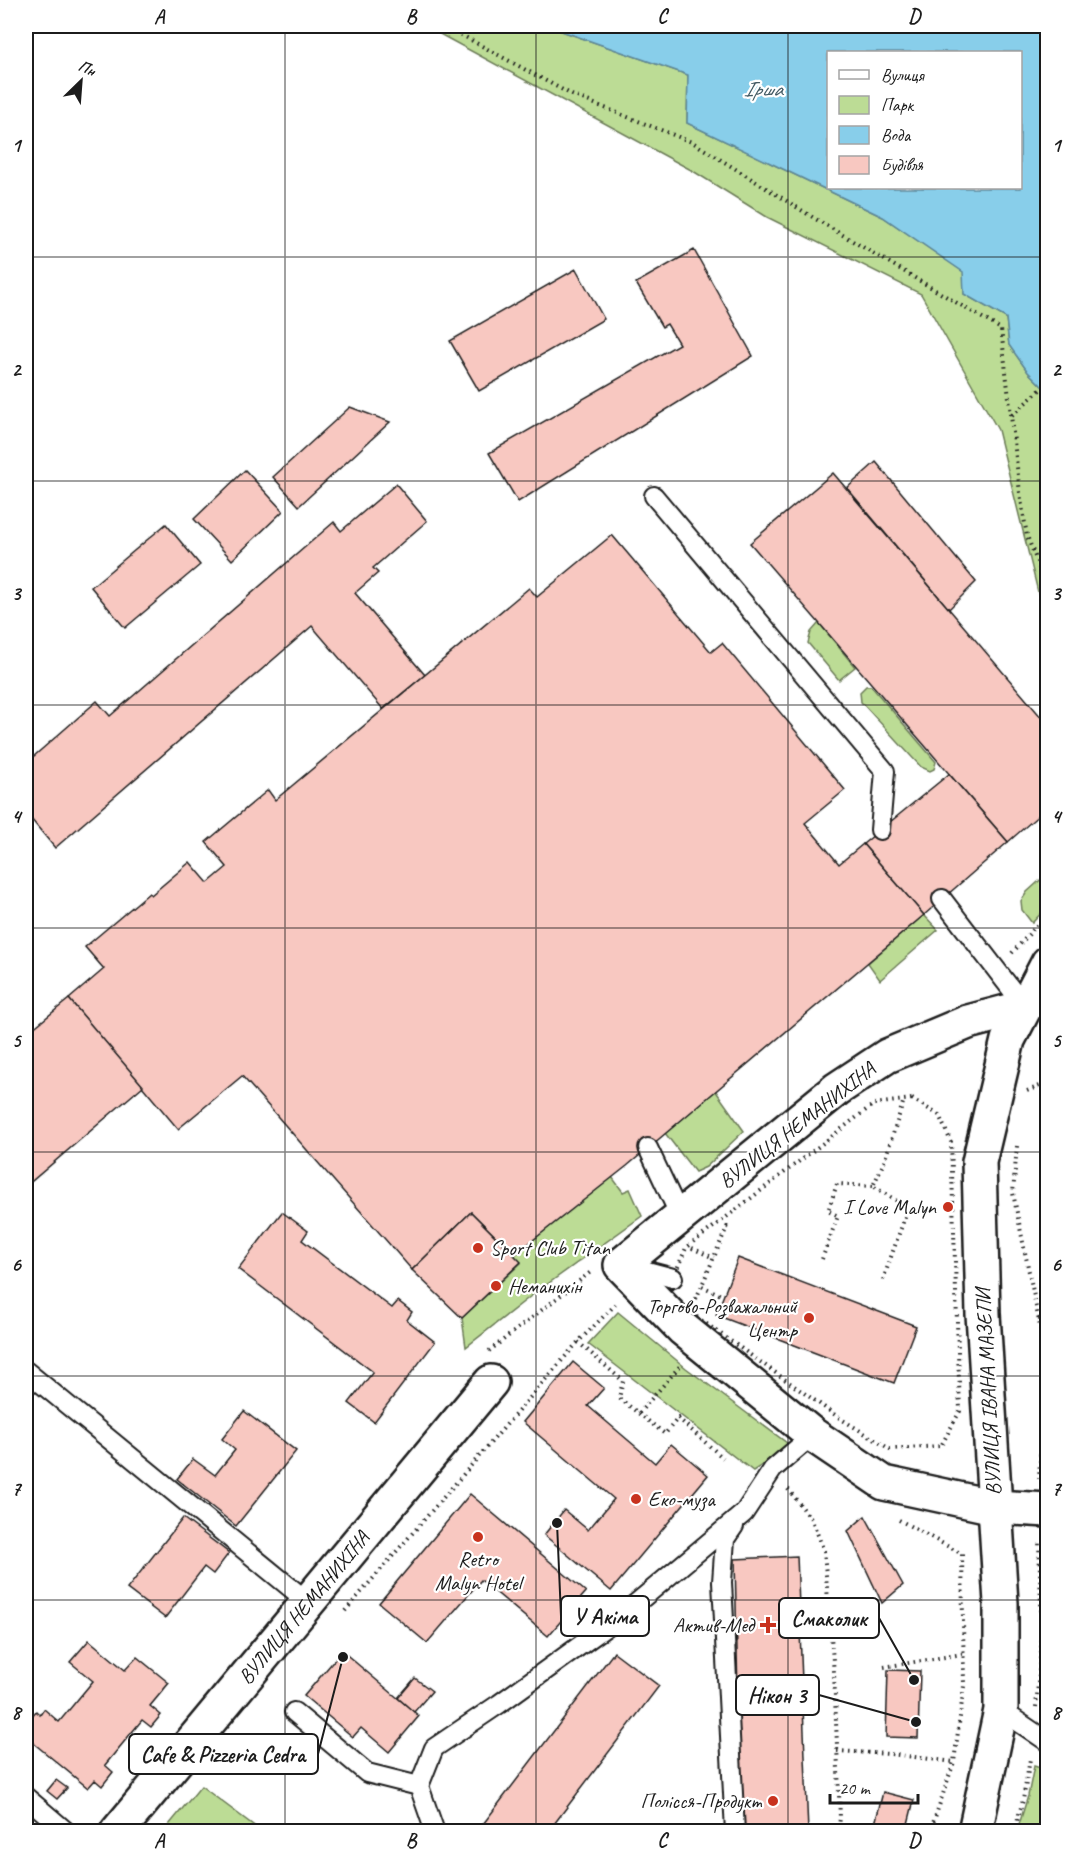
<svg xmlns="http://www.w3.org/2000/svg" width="1073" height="1857" viewBox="0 0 1073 1857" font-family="Caveat,sans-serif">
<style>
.green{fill:#bcdc95;stroke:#6c7c58;stroke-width:1.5}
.water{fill:#88ceea;stroke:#5d8798;stroke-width:1.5;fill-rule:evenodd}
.building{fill:#f8c8c1;stroke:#1c1c1c;stroke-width:1.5}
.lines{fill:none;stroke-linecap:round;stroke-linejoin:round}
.lane-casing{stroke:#1c1c1c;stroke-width:22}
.street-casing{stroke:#1c1c1c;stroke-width:38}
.secondary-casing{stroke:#1c1c1c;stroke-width:38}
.path{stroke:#1c1c1c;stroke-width:4;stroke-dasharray:1.5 4.5;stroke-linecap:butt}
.lane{stroke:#fff;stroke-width:18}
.street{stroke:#fff;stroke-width:33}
.secondary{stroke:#fff;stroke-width:33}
.grid{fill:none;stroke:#1c1c1c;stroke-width:1.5;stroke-opacity:0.55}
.poi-dot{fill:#c8321e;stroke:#fff;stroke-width:2}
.labels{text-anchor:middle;stroke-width:4.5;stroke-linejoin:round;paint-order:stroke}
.street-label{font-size:21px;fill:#1c1c1c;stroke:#fff}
.poi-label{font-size:21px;fill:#1c1c1c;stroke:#fff;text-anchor:end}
.water-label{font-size:22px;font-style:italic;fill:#425a64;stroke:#fff}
.leader{fill:none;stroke:#1c1c1c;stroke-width:2}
.callout-dot{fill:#1c1c1c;stroke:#fff;stroke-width:2}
.callout{fill:#fff;stroke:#1c1c1c;stroke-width:2}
.callout-label{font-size:22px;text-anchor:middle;font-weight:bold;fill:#1c1c1c}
.neatline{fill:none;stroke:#1c1c1c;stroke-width:2}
.grid-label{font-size:20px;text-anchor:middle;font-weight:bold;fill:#1c1c1c}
</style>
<rect width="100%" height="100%" fill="#fff"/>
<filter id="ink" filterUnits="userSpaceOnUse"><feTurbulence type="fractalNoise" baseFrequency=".0167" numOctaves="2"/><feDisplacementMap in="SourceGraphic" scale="12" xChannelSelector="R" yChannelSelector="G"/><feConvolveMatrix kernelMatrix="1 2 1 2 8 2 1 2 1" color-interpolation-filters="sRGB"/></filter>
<g filter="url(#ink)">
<!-- green -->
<g class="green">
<path d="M425,26H539L553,28L688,75L687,123L883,217L964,272V294L1006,318L1009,345L1028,372L1047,391V620L1041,604L998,430L921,294L767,217L693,171Z"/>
<path d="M819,623L855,667L839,680L808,643L811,632Z"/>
<path d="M866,686H871L936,762L934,769L930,771L921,767L861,702L860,692Z"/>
<path d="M1047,874V907L1032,923L1022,910L1021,901L1027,892Z"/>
<path d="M924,915L938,930L880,980L868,963Z"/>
<path d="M715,1090L744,1131L706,1167L695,1172L665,1133Z"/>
<path d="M612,1177L623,1192L630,1189L642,1216L531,1296L466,1347L462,1318L521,1263L514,1255Z"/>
<path d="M618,1312L686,1368L791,1446L753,1471L588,1344Z"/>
<path d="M1034,1766L1047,1770V1831H1017L1028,1796Z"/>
<path d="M201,1786L261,1831H164Z"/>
</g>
<!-- water -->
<path class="water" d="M539,26H1032L1048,37L1047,391L1028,372L1009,345L1006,318L964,294L963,272L883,217L687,123L688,75L553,28ZM828,52H1020V188H828Z"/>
<!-- building -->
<g class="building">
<path d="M694,250L753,356L518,502L489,453L679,344L667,324L662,327L636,283Z"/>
<path d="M576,269L604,319L479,391L450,341Z"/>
<path d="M350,407L390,422L299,506L273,477Z"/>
<path d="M876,462L976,582L949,609L847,488Z"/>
<path d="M245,470L283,511L232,560L194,519Z"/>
<path d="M833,473L1048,725V807L1008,842L750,543Z"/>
<path d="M396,484L427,521L373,568L378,573L355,593L425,675L383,709L312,626L55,848L26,813V763L97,701L110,716L334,522L341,531Z"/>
<path d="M166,524L200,565L125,628L91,587Z"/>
<path d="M612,535L711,652L722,643L845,790L805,823L839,864L863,844L924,915L627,1166L514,1255L471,1212L412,1270L242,1076L178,1129L69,999L104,969L85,947L149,893L151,895L190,862L208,883L227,867L206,842L268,790L275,800L529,588L537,597Z"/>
<path d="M949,774L1008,842L924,915L863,844Z"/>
<path d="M69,999L143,1086L26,1186V1034Z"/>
<path d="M282,1212L308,1231L302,1240L392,1308L398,1301L412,1312L407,1320L435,1342L374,1422L349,1403L373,1372L238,1269Z"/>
<path d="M471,1212L521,1262L462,1318L412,1270Z"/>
<path d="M738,1258L916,1326L894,1383L716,1315Z"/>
<path d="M573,1362L604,1388L588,1406L655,1463L671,1444L708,1475L611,1591L544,1535L564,1510L588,1530L614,1499L523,1422Z"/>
<path d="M244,1411L296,1451L236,1526L177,1479L193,1459L215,1475L235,1450L222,1439Z"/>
<path d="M470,1494L586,1592L548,1636L481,1580L427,1643L379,1603Z"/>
<path d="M865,1516L903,1585L882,1603L848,1531Z"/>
<path d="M183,1518L229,1553L213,1574L204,1567L165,1618L127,1589Z"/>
<path d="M797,1556L808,1832H741L735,1559Z"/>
<path d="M89,1640L125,1670L137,1657L169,1683L150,1706L161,1715L151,1727L142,1720L105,1765L113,1772L102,1786L95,1780L88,1788L26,1737V1734L31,1728L26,1723L36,1711L40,1715L44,1709L59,1722L93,1681L70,1662Z"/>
<path d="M342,1651L419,1716L389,1752L361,1728L353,1737L304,1696Z"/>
<path d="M614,1652L659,1686L548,1832H477Z"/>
<path d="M888,1670L920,1671L918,1738L886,1737Z"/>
<path d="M415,1678L432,1691L414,1712L398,1698Z"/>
<path d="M56,1780L67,1788L57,1799L47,1791Z"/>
<path d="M883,1792L914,1800L906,1832H873Z"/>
</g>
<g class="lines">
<defs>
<g id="lane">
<path d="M654,496L885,771L880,830"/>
<path d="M942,899L1025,1007"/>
<path d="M648,1148L680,1216"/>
<path d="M628,1266L673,1278"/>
<path d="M26,1371L308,1602"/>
<path d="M734,1526L725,1539L722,1582L735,1832"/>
<path d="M1001,1710L1048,1742"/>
<path d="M294,1712L367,1773L419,1786"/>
<path d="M26,1797L67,1832"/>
<path d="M435,1832L419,1786L434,1748L499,1704L621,1616L744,1513L773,1469L813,1435"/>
</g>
<g id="street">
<path d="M1025,1007L968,1022L887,1056L837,1089L621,1265L683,1329L813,1435L884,1483L995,1507L1048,1510"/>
<path id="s1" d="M117,1832L491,1382"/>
</g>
<path id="secondary" d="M975,1832L1001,1710V1603L983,1314L979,1162L1008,1040L1048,963"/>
</defs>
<!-- lane casing -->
<use href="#lane" class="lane-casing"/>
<!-- street casing -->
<use href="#street" class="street-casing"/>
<!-- secondary casing -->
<use href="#secondary" class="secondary-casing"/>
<!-- path -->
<g class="path">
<path d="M445,26L572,95L694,143L814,218L1001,329L1020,493L1027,536L1048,590"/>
<path d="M1012,415L1040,390"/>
<path d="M1012,953L1048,913"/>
<path d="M1027,1091L1048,1083"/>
<path d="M912,1099L939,1115L951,1142L960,1411L941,1446L890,1449L838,1417L670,1298L673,1278L686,1248L874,1104Z"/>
<path d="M1017,1146L1013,1193L1046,1356L1039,1479"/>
<path d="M692,1248L714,1258"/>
<path d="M822,1259L838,1216L828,1211L837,1184L873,1186"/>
<path d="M883,1280L908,1208L873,1186L884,1162L904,1100"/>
<path d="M702,1286L723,1296"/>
<path d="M696,1299L727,1227L731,1228"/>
<path d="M1038,1319L1048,1318"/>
<path d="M1041,1334L1048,1333"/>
<path d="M578,1342L623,1381L619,1398L665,1434L678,1418L723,1458"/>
<path d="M489,1351L592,1271"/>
<path d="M639,1413L680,1366"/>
<path d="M788,1489L812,1520L824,1551L834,1673L840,1818L838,1832"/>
<path d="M899,1520L962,1554L964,1686L954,1762L930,1832"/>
<path d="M345,1611L578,1342L616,1304"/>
<path d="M884,1667L963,1654"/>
<path d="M1036,1707L1042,1636L1039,1541"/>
<path d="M837,1751L890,1754L954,1762"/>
<path d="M1014,1832L1023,1800L1030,1759"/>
</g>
<!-- lane -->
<use href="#lane" class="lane"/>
<!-- street -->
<use href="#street" class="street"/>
<!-- secondary -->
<use href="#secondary" class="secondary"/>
</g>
</g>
<!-- grid -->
<path class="grid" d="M285,26V1832M536,26V1832M788,26V1832M26,257H1048M26,481H1048M26,705H1048M26,928H1048M26,1152H1048M26,1376H1048M26,1600H1048"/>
<!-- markers -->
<g class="poi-dot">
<circle cx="948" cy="1207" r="6"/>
<circle cx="478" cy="1248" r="6"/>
<circle cx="496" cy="1286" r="6"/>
<circle cx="809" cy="1318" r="6"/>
<circle cx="636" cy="1499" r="6"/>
<circle cx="478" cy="1537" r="6"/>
<path d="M765 1616h6v6h6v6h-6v6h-6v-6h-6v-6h6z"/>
<circle cx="773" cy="1801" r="6"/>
</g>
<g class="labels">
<!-- street labels -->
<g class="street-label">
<text transform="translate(797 1125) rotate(-38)" y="7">ВУЛИЦЯ НЕМАНИХІНА</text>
<text transform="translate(988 1392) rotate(-93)" y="7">ВУЛИЦЯ ІВАНА МАЗЕПИ</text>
<text dy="7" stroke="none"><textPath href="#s1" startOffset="292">ВУЛИЦЯ НЕМАНИХІНА</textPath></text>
</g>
<!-- poi labels -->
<g class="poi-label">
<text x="936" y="1214">I Love Malyn</text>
<text x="490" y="1255" text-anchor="start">Sport Club Titan</text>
<text x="508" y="1293" text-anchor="start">Неманихін</text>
<text x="797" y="1313">Торгово-Розважальний<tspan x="797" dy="24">Центр</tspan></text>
<text x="648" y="1506" text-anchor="start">Еко-муза</text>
<text x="478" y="1566" text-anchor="middle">Retro<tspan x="478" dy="24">Malyn Hotel</tspan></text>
<text x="754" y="1632">Актив-Мед</text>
<text x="761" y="1808">Полісся-Продукт</text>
</g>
<!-- water labels -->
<g class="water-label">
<text x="763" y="96">Ірша</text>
</g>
</g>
<!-- callouts -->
<path class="leader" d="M557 1523L561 1616M914 1680L879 1618M916 1722L819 1695M343 1657L318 1754"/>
<g class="callout-dot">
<circle cx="557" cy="1523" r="6"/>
<circle cx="914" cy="1680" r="6"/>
<circle cx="916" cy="1722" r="6"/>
<circle cx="343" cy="1657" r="6"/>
</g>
<g class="callout">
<rect x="561" y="1596" width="88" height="40" rx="6"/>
<rect x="779" y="1598" width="100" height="40" rx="6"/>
<rect x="736" y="1675" width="83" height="40" rx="6"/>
<rect x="129" y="1734" width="189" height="40" rx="6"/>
</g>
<g class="callout-label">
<text x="605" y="1624">У Акіма</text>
<text x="829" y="1626">Смаколик</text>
<text x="777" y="1703">Нікон 3</text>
<text x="223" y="1762">Cafe &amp; Pizzeria Cedra</text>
</g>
<!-- margin -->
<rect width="1073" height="1857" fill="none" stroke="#fff" stroke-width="66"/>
<!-- legend -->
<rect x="827" y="51" width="195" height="138" fill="#ffffff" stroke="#a4a4a4" stroke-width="1.5"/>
<rect x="839" y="70" width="30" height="9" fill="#ffffff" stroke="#a4a4a4" stroke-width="1.5"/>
<text x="881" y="81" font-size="18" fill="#1c1c1c">Вулиця</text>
<rect x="839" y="96" width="30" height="18" fill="#bcdc95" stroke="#a4a4a4" stroke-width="1.5"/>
<text x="881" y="111" font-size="18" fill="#1c1c1c">Парк</text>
<rect x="839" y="126" width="30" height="18" fill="#88ceea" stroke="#a4a4a4" stroke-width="1.5"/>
<text x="881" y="141" font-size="18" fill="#1c1c1c">Вода</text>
<rect x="839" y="156" width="30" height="18" fill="#f8c8c1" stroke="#a4a4a4" stroke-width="1.5"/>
<text x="881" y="171" font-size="18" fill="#1c1c1c">Будівля</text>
<!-- north arrow -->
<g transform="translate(81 81) rotate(25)" stroke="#ffffff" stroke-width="4.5" paint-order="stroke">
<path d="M0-4.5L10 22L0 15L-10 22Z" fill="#1c1c1c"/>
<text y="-9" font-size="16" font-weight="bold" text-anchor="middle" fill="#1c1c1c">Пн</text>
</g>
<!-- scale -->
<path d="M830 1794v9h88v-9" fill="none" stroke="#1c1c1c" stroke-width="3"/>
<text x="839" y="1794" font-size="18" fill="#1c1c1c" stroke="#ffffff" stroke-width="4.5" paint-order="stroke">20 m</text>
<rect x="33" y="33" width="1007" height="1791" class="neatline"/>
<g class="grid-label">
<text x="159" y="23">A</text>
<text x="411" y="23">B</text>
<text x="662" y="23">C</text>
<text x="914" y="23">D</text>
<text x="16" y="152">1</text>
<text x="1056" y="152">1</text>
<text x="16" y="376">2</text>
<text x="1056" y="376">2</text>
<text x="16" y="600">3</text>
<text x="1056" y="600">3</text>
<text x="16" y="823">4</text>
<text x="1056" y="823">4</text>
<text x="16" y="1047">5</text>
<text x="1056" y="1047">5</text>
<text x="16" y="1271">6</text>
<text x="1056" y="1271">6</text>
<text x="16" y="1495">7</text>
<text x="1056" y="1495">7</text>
<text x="16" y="1719">8</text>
<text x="1056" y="1719">8</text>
<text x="159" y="1847">A</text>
<text x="411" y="1847">B</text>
<text x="662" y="1847">C</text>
<text x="914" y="1847">D</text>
</g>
</svg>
